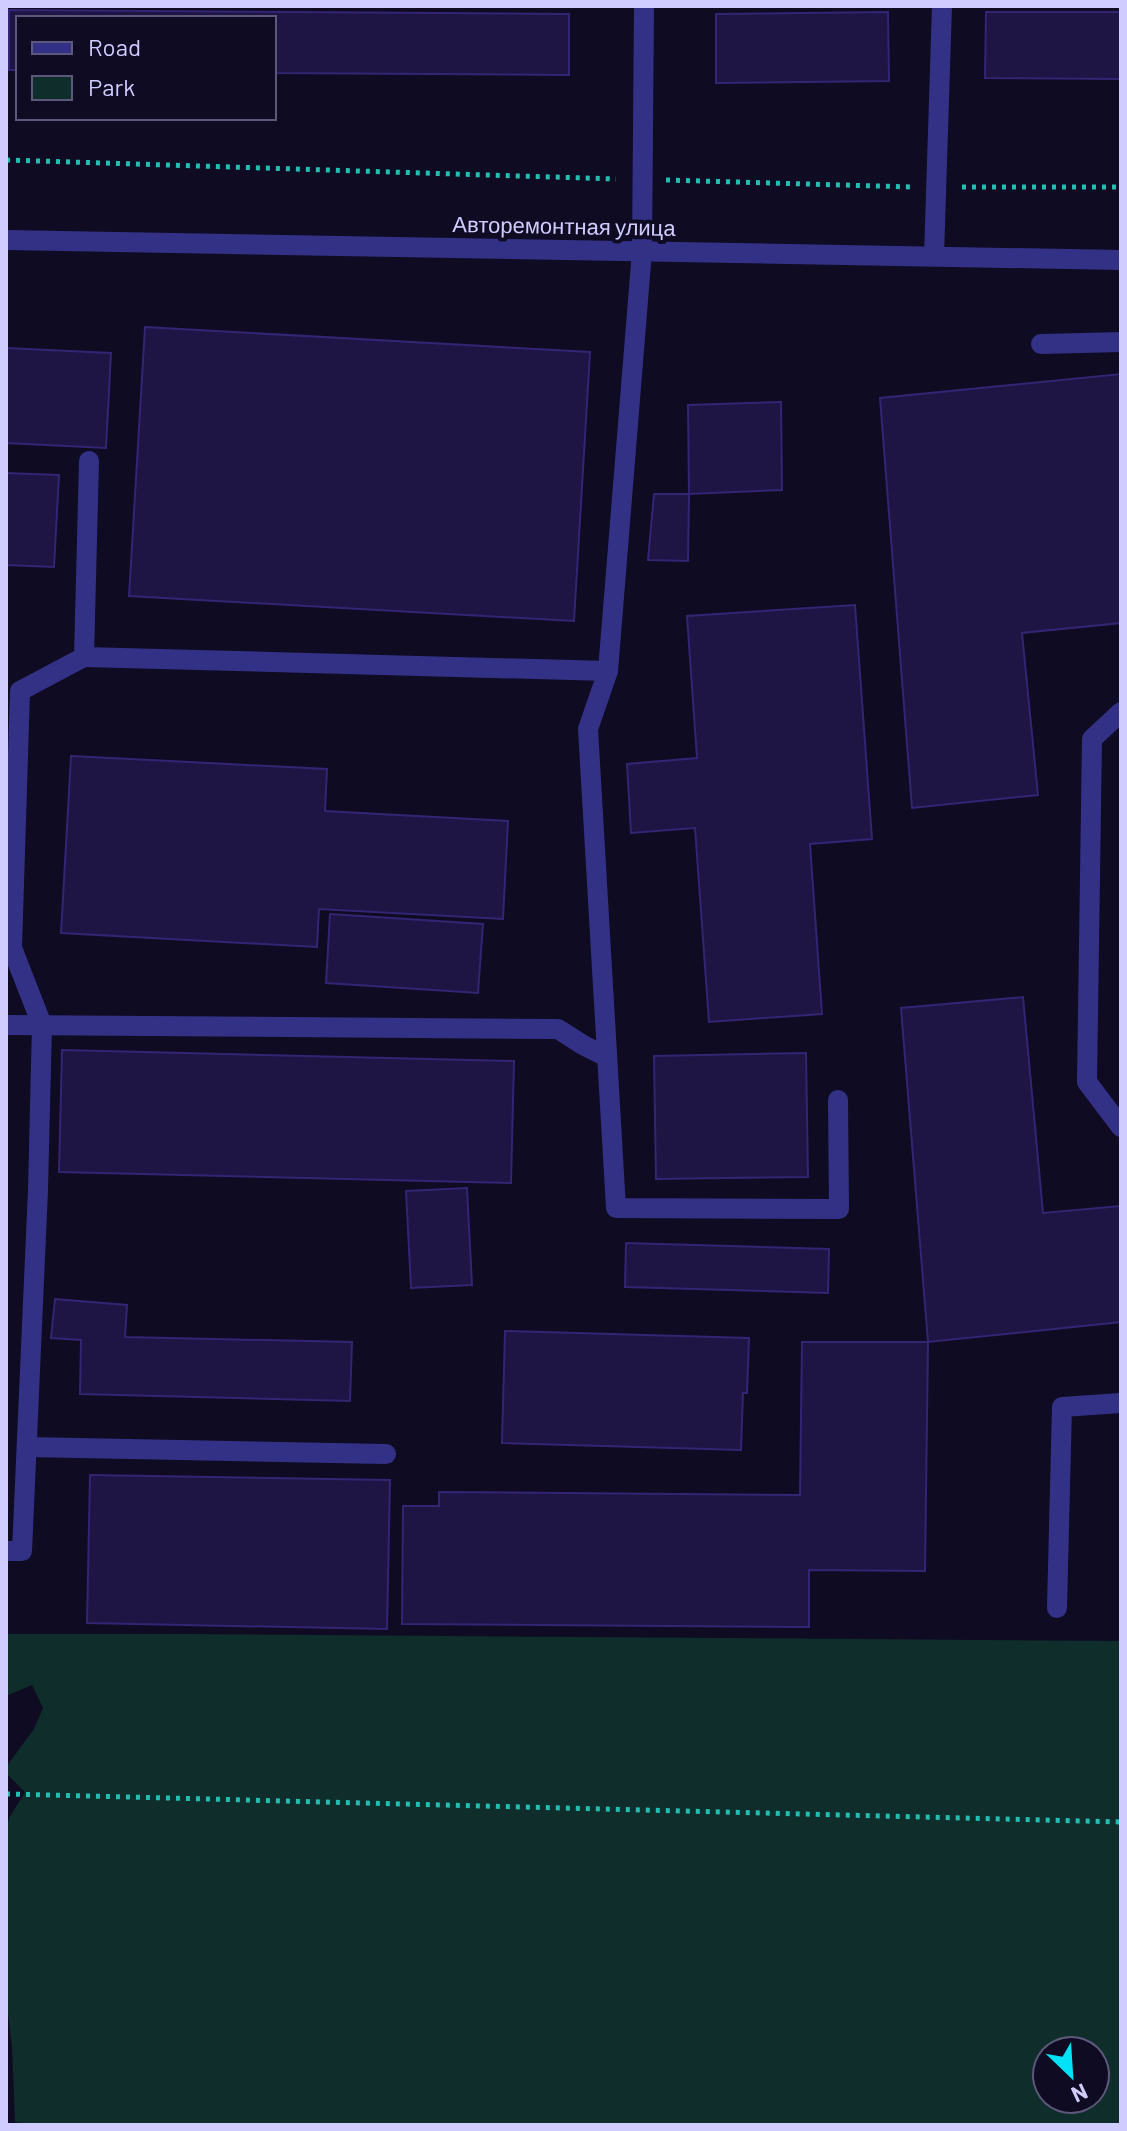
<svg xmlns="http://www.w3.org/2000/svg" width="1127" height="2131" viewBox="0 0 1127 2131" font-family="Barlow,sans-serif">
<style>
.green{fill:#0e2d2b;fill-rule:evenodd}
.building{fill:#1e1545;stroke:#332573;stroke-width:2}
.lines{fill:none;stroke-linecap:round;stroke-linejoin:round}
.path{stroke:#22beb2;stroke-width:5;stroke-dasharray:4 6;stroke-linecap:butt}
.minor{stroke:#333186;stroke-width:20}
.labels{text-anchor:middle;stroke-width:8;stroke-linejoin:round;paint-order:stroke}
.street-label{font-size:22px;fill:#d1ccff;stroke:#0f0b22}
</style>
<rect width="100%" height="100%" fill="#0f0b22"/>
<!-- green -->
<path class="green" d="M6,1634H191L1121,1641V2125H36L15,2122L12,2047L6,1996V1835L9,1818L25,1792L6,1773V1767L34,1729L43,1708L32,1685L6,1696ZM1047,2051H1095V2099H1047Z"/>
<!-- building -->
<g class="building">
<path d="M9,10L569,14V75L274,73V18H18V70H9Z"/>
<path d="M888,12L889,81L716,83V14Z"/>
<path d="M986,12H1121V79L985,78Z"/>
<path d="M145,327L590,352L574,621L129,596Z"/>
<path d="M6,348L111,353L106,448L6,443Z"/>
<path d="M1121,374V623L1022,633L1038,795L912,808L880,398Z"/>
<path d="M781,402L782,490L689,494L688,405Z"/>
<path d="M6,473L59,475L54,567L6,565Z"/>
<path d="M654,494H689L688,561L648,560Z"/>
<path d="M855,605L872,839L810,844L822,1014L709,1022L695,828L631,833L627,764L697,758L687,616Z"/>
<path d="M71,756L327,769L325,811L508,821L503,919L319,909L317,947L61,933Z"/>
<path d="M330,914L483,924L478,993L326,983Z"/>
<path d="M1023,997L1043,1213L1120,1206L1121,1322L928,1342L901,1008Z"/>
<path d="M62,1050L514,1061L511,1183L59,1172Z"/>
<path d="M806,1053L808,1177L656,1179L654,1056Z"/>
<path d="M467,1188L472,1285L411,1288L406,1191Z"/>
<path d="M626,1243L829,1249L828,1293L625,1287Z"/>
<path d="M55,1299L127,1305L125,1337L352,1342L350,1401L80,1394L81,1340L51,1338Z"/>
<path d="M505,1331L749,1338L747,1393H743L741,1450L502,1443Z"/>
<path d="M802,1342H928L925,1571L809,1570V1627L402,1624L403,1506H439V1492L800,1495Z"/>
<path d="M90,1475L390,1480L387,1629L87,1623Z"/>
</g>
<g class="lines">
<!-- path -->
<g class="path">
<path d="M6,160L616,179"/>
<path d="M666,180L912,187"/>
<path d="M962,187H1121"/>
<path d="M6,1794L1121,1822"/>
</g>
<!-- minor -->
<g class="minor">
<path d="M644,6L642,251L608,671L588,729L616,1208L839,1209L838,1100"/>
<path d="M6,240L1121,260"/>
<path d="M934,256L942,6"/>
<path d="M1041,344L1121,342"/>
<path d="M84,657L608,671"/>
<path d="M1121,712L1092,739L1087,1082L1121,1127"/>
<path d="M6,1025L558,1029L583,1045L607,1057"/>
<path d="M27,1447L386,1454"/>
<path d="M6,1551H22L38,1190L42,1025L12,948L20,691L84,657L89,461"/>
<path d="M1057,1608L1062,1407L1121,1403"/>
</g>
</g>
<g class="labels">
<!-- street labels -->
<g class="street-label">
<text transform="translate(564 226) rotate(1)" y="8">Авторемонтная улица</text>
</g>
</g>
<!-- border -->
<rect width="1127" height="2131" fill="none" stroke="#d1ccff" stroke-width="16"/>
<!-- legend -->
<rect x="16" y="16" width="260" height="104" fill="#0f0b22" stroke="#5d587a" stroke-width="2"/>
<rect x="32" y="42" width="40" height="12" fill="#333186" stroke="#5d587a" stroke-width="2"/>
<text x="88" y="56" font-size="24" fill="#d1ccff">Road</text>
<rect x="32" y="76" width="40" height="24" fill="#0e2d2b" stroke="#5d587a" stroke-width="2"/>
<text x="88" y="96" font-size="24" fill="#d1ccff">Park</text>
<!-- north arrow -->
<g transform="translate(1071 2075) rotate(155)"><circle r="38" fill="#0f0b22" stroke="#5d587a" stroke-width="2"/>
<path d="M0-6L14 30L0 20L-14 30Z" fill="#00e1f7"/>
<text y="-12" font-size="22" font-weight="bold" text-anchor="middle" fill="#d1ccff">N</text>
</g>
</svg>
